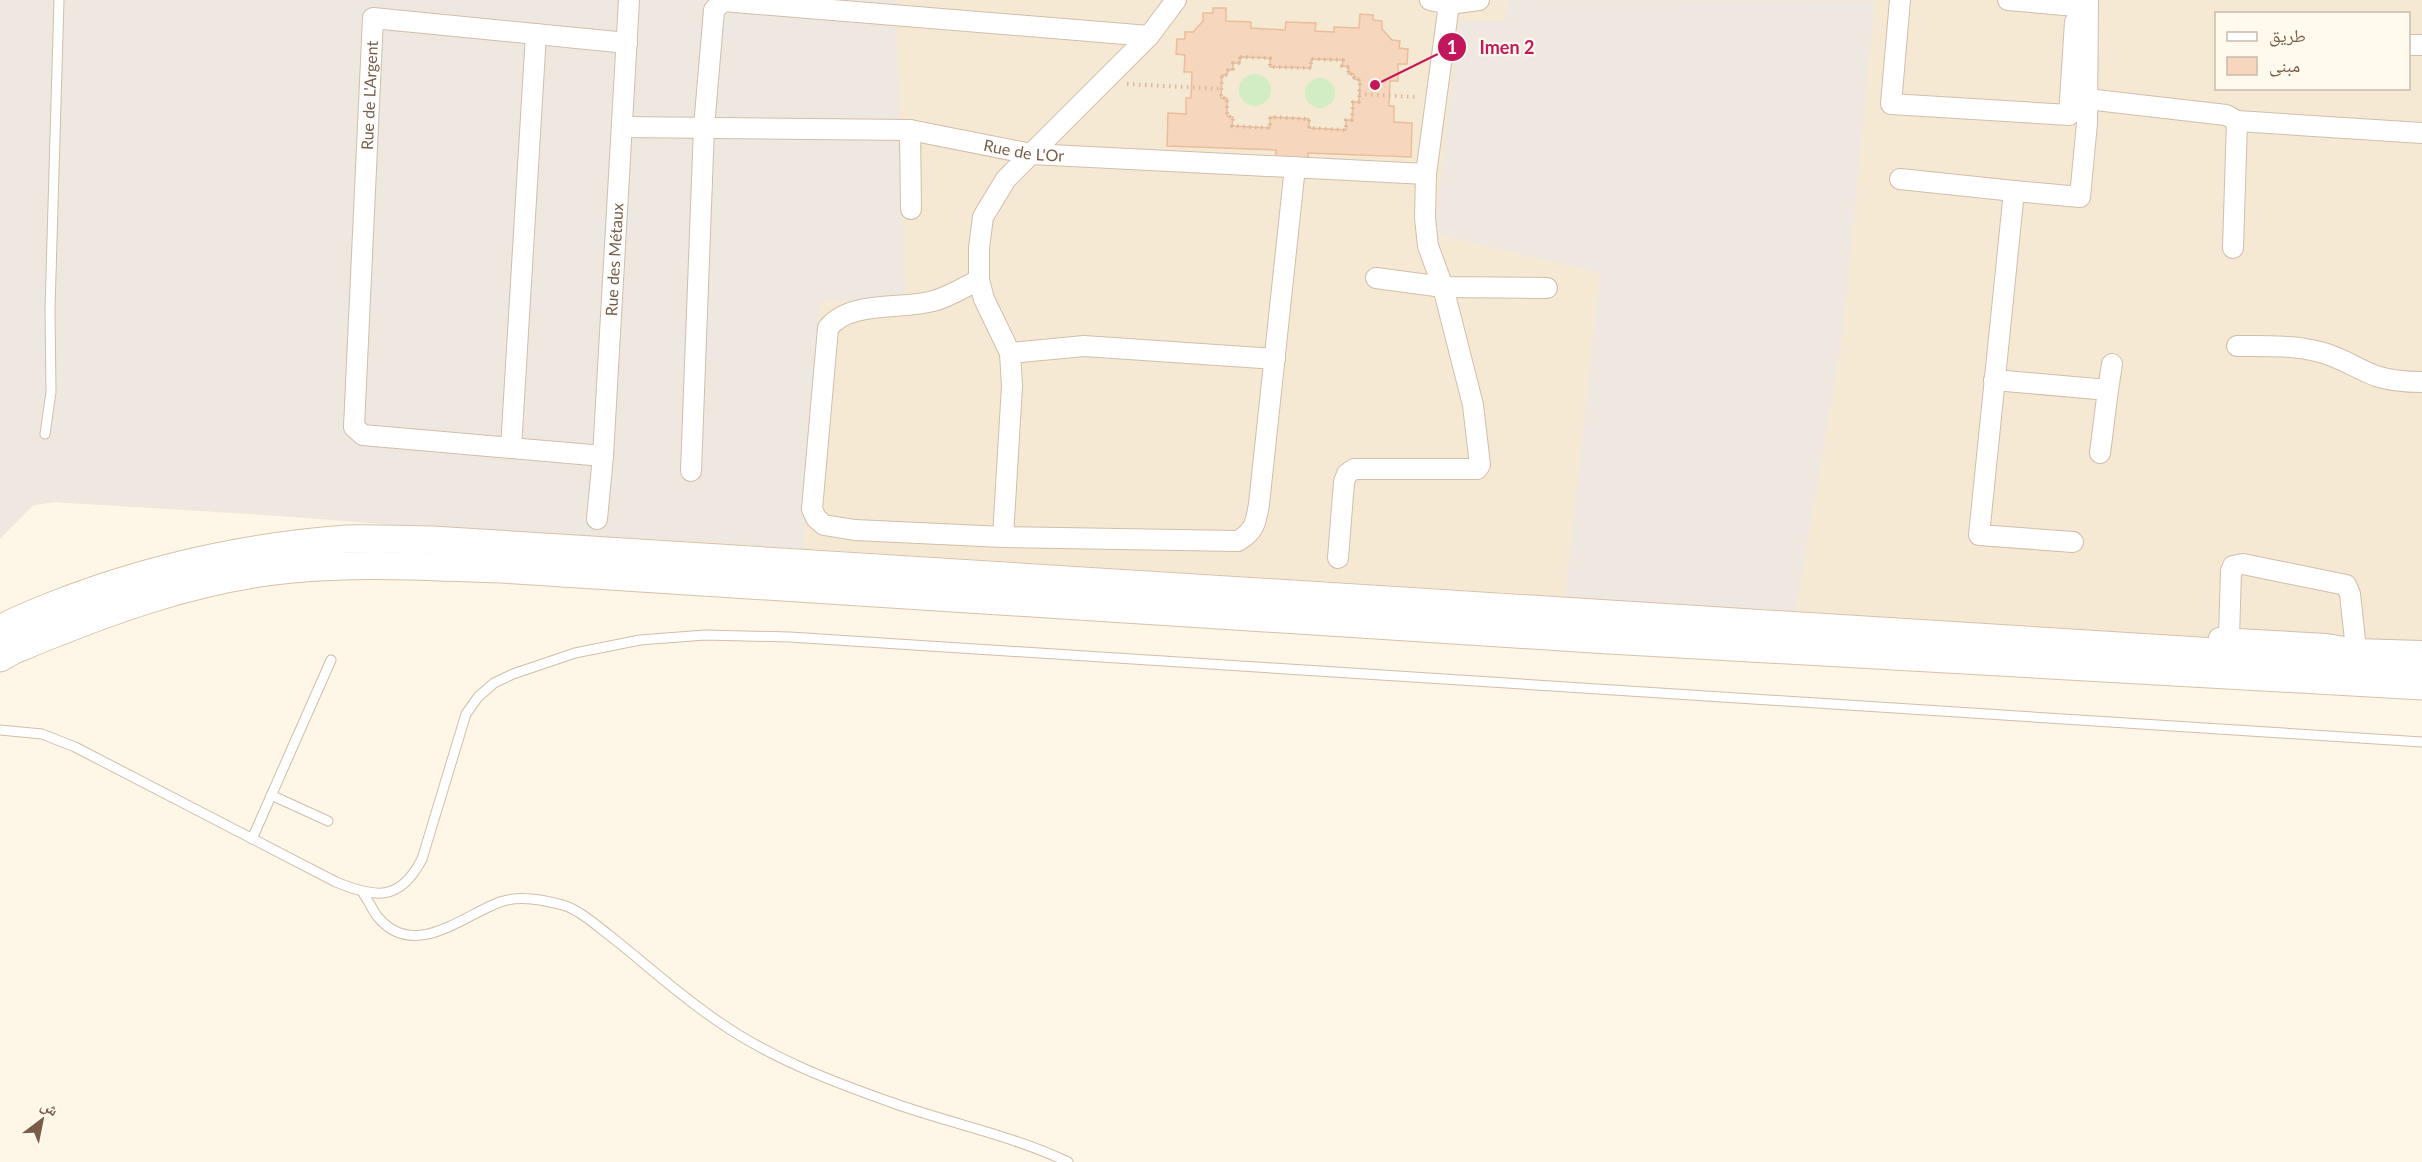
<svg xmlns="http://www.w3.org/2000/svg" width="2422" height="1162" viewBox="0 0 2422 1162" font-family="Lato,'Noto Naskh Arabic',sans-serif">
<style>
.residential{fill:#f6e9d4;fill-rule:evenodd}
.industrial{fill:#eee8e0}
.green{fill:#d2edc3}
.building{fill:#f6d6bc;stroke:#eabd9b;stroke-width:1.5;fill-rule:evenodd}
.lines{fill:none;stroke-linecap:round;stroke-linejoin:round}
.lane-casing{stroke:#d1beab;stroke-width:11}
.street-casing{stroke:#d1beab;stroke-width:22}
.secondary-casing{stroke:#d7c1aa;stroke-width:29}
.path{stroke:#dbb99e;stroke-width:4;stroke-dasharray:1.5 4.5;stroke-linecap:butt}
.lane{stroke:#fff;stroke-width:9}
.street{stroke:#fff;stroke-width:20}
.secondary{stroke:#fff;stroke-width:27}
.labels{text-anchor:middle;stroke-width:4.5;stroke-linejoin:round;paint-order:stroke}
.street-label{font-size:16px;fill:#7a5d48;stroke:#fff9ee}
.leader{fill:none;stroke:#c2185b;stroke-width:2}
.callout-dot{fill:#c2185b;stroke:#fff9ee;stroke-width:2}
.mark-label{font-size:18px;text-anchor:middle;font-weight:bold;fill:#fff}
.callout-label{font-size:18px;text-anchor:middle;font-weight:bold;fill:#c2185b;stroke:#fff9ee;stroke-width:4.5;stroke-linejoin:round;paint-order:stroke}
</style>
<rect width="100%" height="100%" fill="#fef6e6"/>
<!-- residential -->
<path class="residential" d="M0,0H2422V655L2137,637L1796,611L55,502L33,505L0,539ZM2216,14H2408V88H2216Z"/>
<!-- industrial -->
<g class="industrial">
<path d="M0,0H896L906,302L820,301L804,549L717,542L456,530L244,513L55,502L33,505L0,538Z"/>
<path d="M1507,0L1875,1L1843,332L1796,611L1565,598L1600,273L1434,234L1459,21H1505Z"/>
</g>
<!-- green -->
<g class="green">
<circle cx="1255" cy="90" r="16"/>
<circle cx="1320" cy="93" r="15"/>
</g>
<!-- building -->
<path class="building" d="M1213,8H1226V21L1251,22V28L1285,30L1286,22L1316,23L1315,31L1334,32V27L1359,28L1360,14L1373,15V20L1382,21V29L1392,40L1400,41L1399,48L1408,49L1407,64H1398V81H1390L1389,106H1394V122L1412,123L1411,157L1308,153V158L1276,157V150L1167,146L1168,113L1186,114V98H1191L1192,72H1184L1185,55L1176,54L1177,39H1185V32H1193L1203,21V13H1213ZM1240,57L1270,58V67L1311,68V59L1343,60L1342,66L1349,67L1348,74H1354V79L1360,80L1359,102H1353L1352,120H1346V130L1309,128V119L1270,117V128L1232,126L1233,117L1227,116V98H1221L1222,75H1227L1228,70H1233V63H1240Z"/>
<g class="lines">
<defs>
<g id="lane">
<path d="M45,434L51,392L50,309L59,0"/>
<path d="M0,730L42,734L75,747L336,882C375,898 400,902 422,859L466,714L478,697L494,683L513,674L575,653L640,640L705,635L790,637L2422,742"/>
<path d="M271,795L328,821"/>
<path d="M252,839L331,660"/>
<path d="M363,893C368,900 372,909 377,916C413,961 462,916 500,902C520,895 543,900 563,905C579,910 596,925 609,935C646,964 680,996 719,1022C772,1059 836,1083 896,1104C953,1124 1013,1136 1068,1162"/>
</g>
<g id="street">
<path d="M1430,0L1449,4L1479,0"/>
<path d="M1900,0L1891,104L2069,115L2075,22"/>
<path d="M2008,0L2076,6"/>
<path d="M2408,45H2422"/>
<path d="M2087,99L2226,115L2237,121L2233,248"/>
<path d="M2237,121L2422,133"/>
<path id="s1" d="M622,127L910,130L1031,154L1426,174"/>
<path d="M910,130L911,209"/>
<path d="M1900,179L2014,191"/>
<path d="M1376,278L1443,287L1547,288"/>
<path d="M979,280C964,287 949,297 933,301C902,310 850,300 828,328L812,509L816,518L824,525L855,530L1003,537L1238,541C1255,531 1256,522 1259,504L1295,167"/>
<path d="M2237,346C2265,346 2293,345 2320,352C2341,357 2357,369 2376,376C2391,381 2406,382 2422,382"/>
<path d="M1010,353L1084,346L1275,359"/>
<path d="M1994,380L2108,390L2100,453"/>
<path d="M2108,390L2112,364"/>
<path d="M511,448L536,34"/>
<path id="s2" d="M603,456L363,435L354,427L373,18L627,43"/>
<path d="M691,471L704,127L714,10L723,1L1149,36"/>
<path id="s3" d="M597,519L603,456L629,0"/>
<path d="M1003,537L1012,386L1010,353L984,299L979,280V248L983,217L1006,179L1149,36L1176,0"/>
<path d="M2073,542L1979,535L2014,191L2080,197L2087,123L2088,0"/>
<path d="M1338,558L1344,482L1347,474L1354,469H1477L1480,465L1473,405L1443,287L1428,246L1425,218L1426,174L1449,4"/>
<path d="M2219,638L2327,644L2356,649L2422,651"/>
<path d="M2229,638L2231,571L2233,566L2243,564L2346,585L2350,594L2356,649"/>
</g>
<g id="secondary">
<path d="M0,629C24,616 49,607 75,597C163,565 253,546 346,539C374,538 404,540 432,540L2422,665"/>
<path d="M0,658L14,650C103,613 195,578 292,569C362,562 431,567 501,569L1609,640L2422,686"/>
</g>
</defs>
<!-- lane casing -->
<use href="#lane" class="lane-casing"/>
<!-- street casing -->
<use href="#street" class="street-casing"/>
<!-- secondary casing -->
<use href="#secondary" class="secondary-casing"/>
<!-- path -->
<g class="path">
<path d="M1240,57L1270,58V67L1311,68V59L1343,60L1342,66L1349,67L1348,74H1354V79L1360,80L1359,102H1353L1352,120H1346V130L1309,128V119L1270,117V128L1232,126L1233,117L1227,116V98H1221L1222,75H1227L1228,70H1233V63H1240Z"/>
<path d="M1127,84L1221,89"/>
<path d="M1359,94L1418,97"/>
</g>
<!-- lane -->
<use href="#lane" class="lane"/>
<!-- street -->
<use href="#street" class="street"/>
<!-- secondary -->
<use href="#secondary" class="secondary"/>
</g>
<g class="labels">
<!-- street labels -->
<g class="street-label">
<text dy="6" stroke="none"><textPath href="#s2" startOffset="585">Rue de L'Argent</textPath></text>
<text dy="6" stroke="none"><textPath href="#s1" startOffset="404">Rue de L'Or</textPath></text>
<text dy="6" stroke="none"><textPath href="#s3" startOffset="260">Rue des Métaux</textPath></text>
</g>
</g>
<!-- callouts -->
<path class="leader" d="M1375 85L1452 47"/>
<g class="callout-dot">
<circle cx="1375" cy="85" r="6"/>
<circle cx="1452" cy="47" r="15"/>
</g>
<g class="mark-label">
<text x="1452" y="54">1</text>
</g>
<g class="callout-label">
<text x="1507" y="54">Imen 2</text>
</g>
<!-- legend -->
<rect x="2215" y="12" width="195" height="78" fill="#fff9ee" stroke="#cabbac" stroke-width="1.5"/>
<rect x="2227" y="32" width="30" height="9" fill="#ffffff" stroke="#cabbac" stroke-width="1.5"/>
<text x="2269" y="42" font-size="18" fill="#7a5d48">طريق</text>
<rect x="2227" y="57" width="30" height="18" fill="#f6d6bc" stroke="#cabbac" stroke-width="1.5"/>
<text x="2269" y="72" font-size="18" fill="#7a5d48">مبنى</text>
<!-- north arrow -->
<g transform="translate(42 1120) rotate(32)" stroke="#fff9ee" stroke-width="4.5" paint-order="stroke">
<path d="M0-4.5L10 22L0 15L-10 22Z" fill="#7a5d48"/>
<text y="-9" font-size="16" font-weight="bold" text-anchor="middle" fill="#7a5d48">ش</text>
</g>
</svg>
